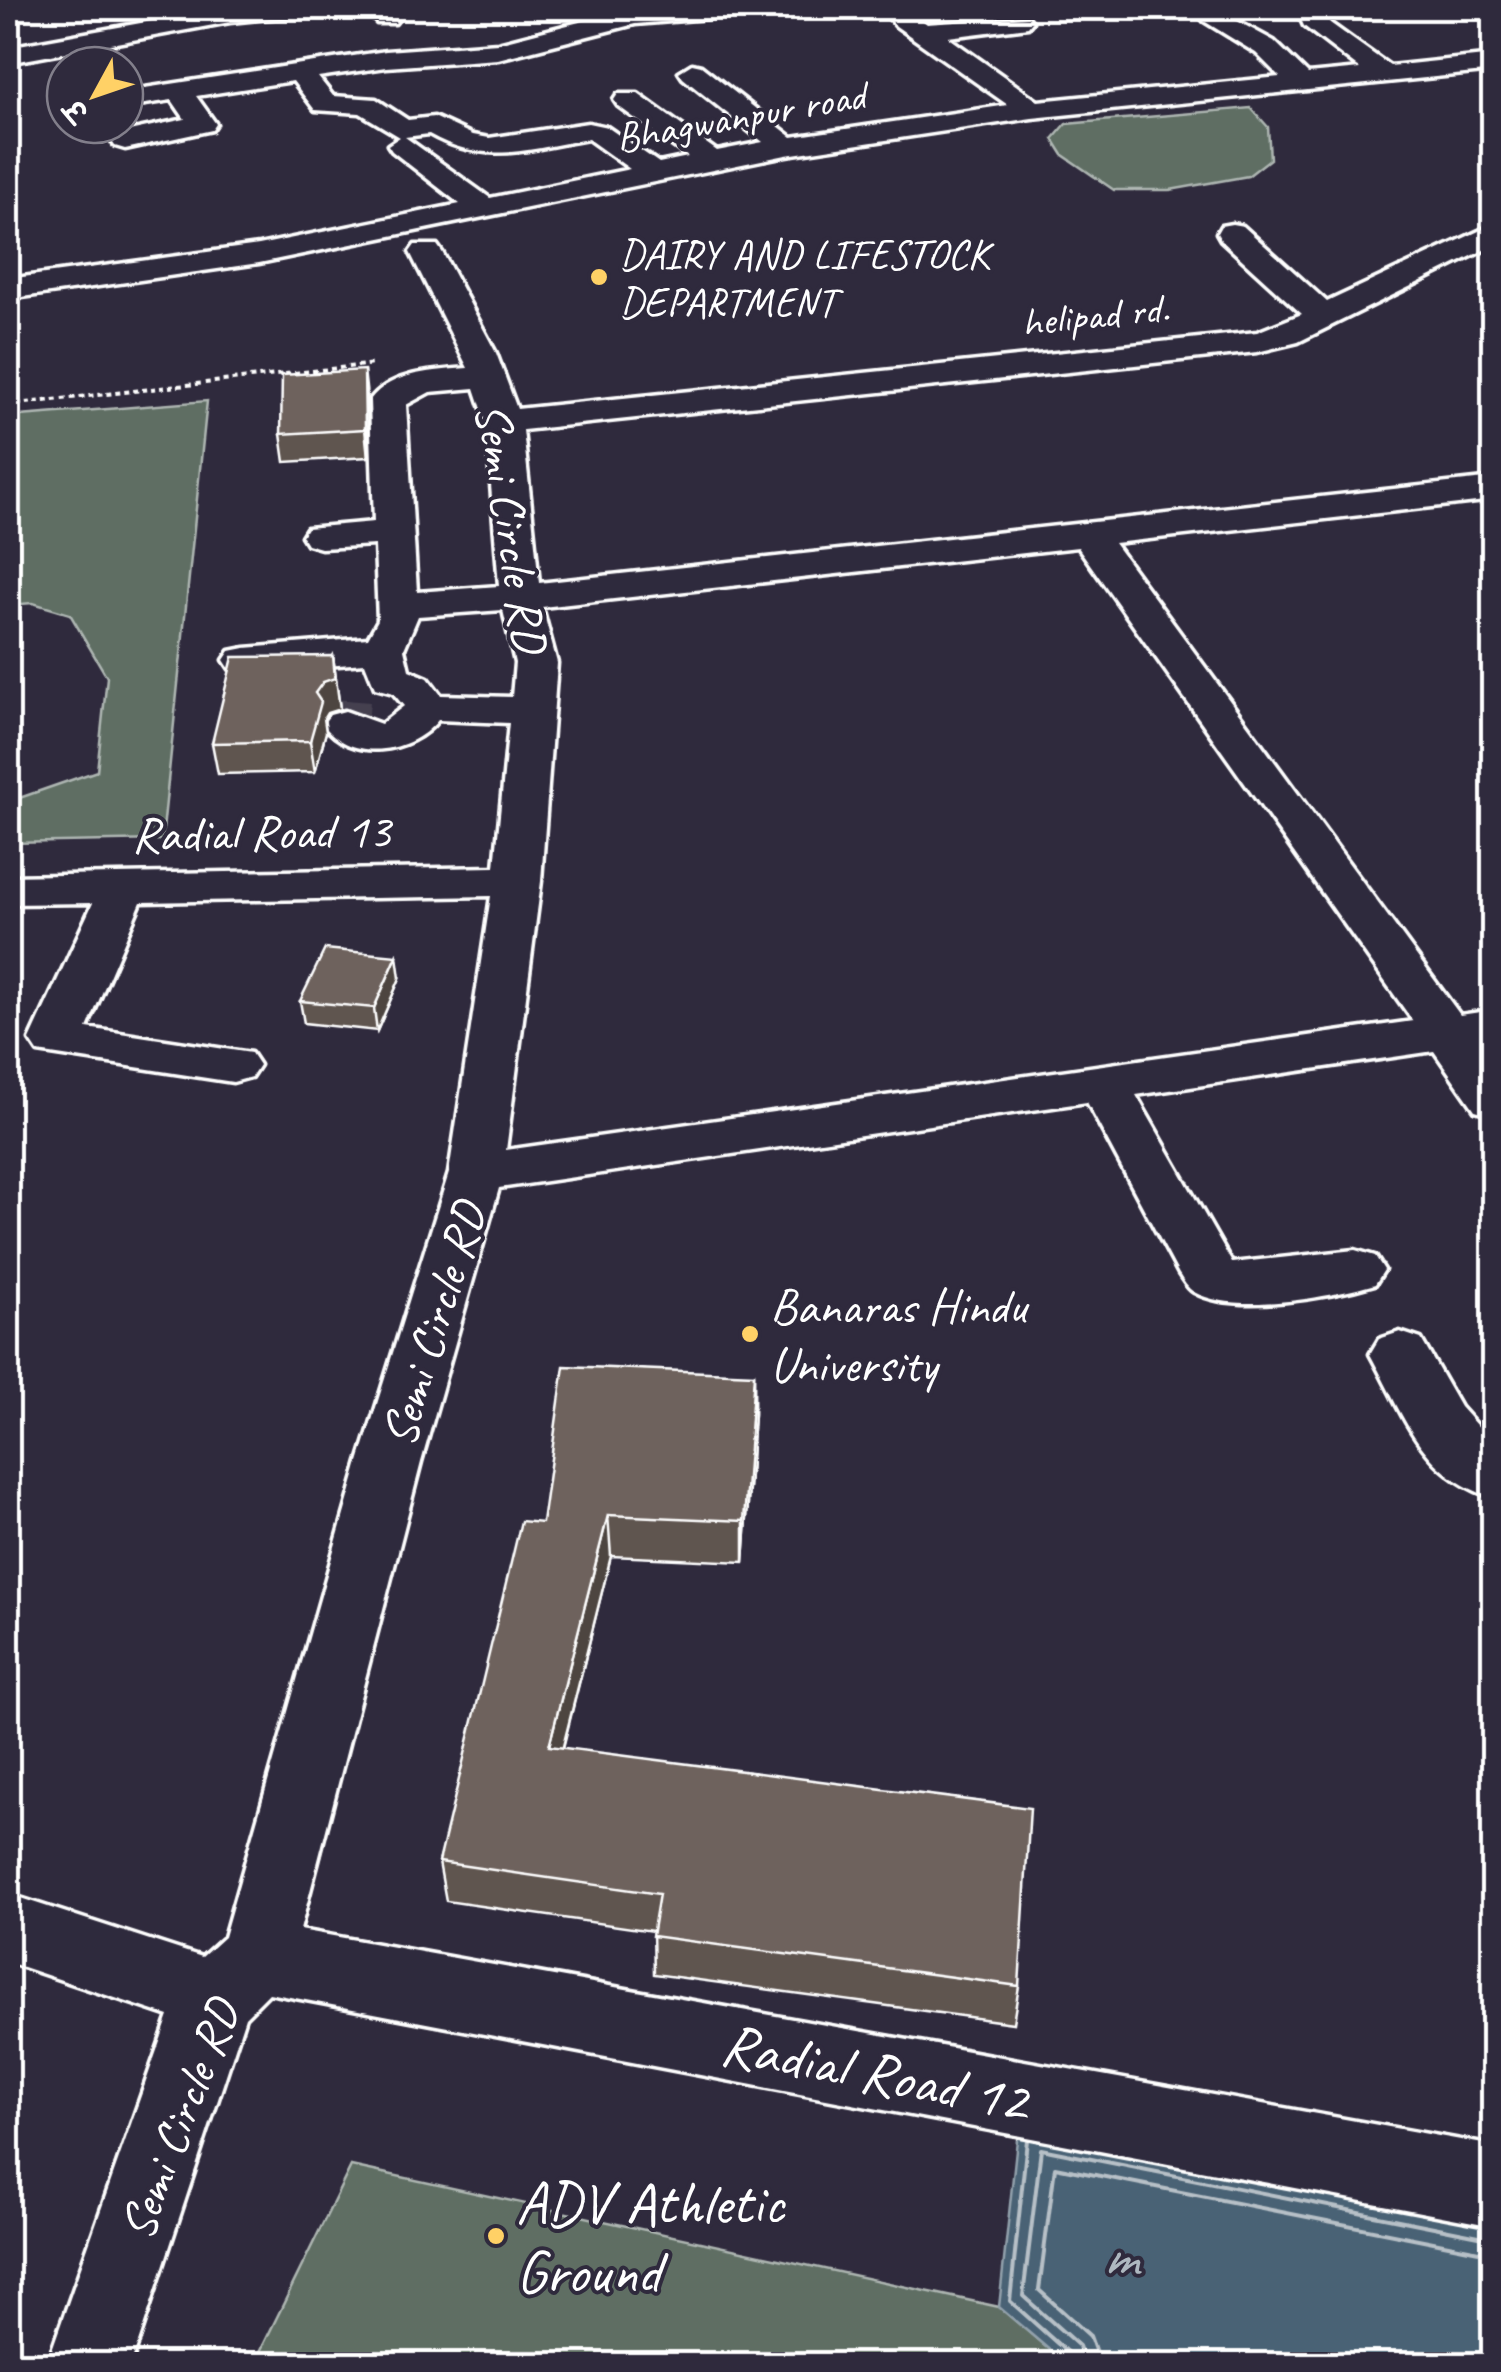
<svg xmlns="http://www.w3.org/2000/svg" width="1501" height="2372" viewBox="0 0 1501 2372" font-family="Caveat,'Playpen Sans Deva',sans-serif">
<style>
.green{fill:#5e6e64;stroke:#aeb6b2;stroke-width:2.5}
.water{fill:#4a6274;stroke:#92a1ac;stroke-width:2.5}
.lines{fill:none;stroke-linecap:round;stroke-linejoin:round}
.shore{stroke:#b7c0c7;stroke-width:4}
.minor-tunnel{stroke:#443f50;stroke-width:46;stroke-dasharray:46 22;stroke-linecap:butt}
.minor-casing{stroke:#fff;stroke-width:7}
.path{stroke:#fff;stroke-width:4;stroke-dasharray:5 4;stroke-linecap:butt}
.minor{fill:#2f2a3d;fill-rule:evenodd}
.wall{fill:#5f5450;stroke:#fff;stroke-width:2.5}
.shaded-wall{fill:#4d4541;stroke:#fff;stroke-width:2.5}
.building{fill:#6e625d;stroke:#fff;stroke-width:2.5}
.poi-dot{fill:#ffd166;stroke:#2f2a3d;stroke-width:4}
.labels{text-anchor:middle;stroke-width:8;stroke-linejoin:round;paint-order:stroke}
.far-street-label{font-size:42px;fill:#fff;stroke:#2f2a3d}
.far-poi-label{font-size:42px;fill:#fff;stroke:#2f2a3d;text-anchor:start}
.street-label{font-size:50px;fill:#fff;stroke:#2f2a3d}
.poi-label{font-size:50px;fill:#fff;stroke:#2f2a3d;text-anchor:start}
.near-street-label{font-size:60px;fill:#fff;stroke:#2f2a3d}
.near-poi-label{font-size:60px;fill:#fff;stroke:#2f2a3d;text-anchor:start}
.near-water-label{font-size:62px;font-style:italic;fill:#aeb8c0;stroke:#2f2a3d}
</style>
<rect width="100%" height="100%" fill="#2f2a3d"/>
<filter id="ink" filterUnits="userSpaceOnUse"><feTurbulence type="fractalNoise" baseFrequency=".01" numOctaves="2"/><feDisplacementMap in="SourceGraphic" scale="20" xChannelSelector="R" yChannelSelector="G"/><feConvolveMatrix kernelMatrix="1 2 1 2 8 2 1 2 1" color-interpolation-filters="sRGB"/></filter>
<g filter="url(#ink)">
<!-- green -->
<g class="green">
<path d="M1251,108L1268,127L1270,159L1248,176L1170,190H1114L1063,155L1053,139L1066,124Z"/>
<path d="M207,401L162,840L8,843V802L97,771L107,677L70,614L33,603L8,605V417Z"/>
<path d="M351,2166L999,2307L1066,2364H254Z"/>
</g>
<!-- water -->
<path class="water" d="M1019,2121L1493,2217V2364H1066L999,2307Z"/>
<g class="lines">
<!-- shore -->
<g class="shore">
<path d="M1027,2140L1010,2301L1068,2353L1072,2364"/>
<path d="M1085,2364L1079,2346L1023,2296L1041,2149L1494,2239"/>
<path d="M1100,2364L1090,2336L1039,2290L1055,2167L1494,2254"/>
</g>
<!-- minor-tunnel -->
<path class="minor-tunnel" d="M345,724L347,700"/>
<defs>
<g id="minor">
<path d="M224,8H303L290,16L230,22L8,63V47Z"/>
<path d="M365,8H391L399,18L395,23H377Z"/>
<path d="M634,8H746L733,16L635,24L498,59L386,67L318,77L333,96L376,99L408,120L434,117L473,135L489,138L588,123L607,127L659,163L688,157L618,106L614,100L618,94H638L717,151L763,142L683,78L679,72L692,64L701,66L792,137L1008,105L896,26L881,8H906L927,24L1028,17L1032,22L1028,27L948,37L1038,101L1280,77L1256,53L1204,21L1200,16L1213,8L1274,41L1308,74L1360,69L1304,26L1296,8H1320L1330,23L1390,66L1494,55V71L1032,118L786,155L259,263L8,299V279L259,245L460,204L392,151L388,145L400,137L360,113L315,110L293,81L196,96L216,124L212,130L125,149L115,146L111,140L115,134L185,119L172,100L125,107V91L386,51L498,43ZM429,134C485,166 528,149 588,139L630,169L490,198L405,137Z"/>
<path d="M1232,224L1243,226L1327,302L1494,224V245L1298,342L1257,352L523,430L539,583L1494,478V500L1114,543L1460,1015L1494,1010V1042L1482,1044L1494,1060V1115L1475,1110L1434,1051L1136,1095L1232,1263L1355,1250L1375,1256L1384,1270L1375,1284C1332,1297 1234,1315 1194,1292C1188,1289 1183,1280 1179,1274L1087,1102L499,1188L421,1462L300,1930L1494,2146V2226L269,1993L245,2017L131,2364H47L169,2016L8,1962V1894L202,1957L224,1937L359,1462L449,1173L491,896L141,902L87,1028L251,1053L259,1065L251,1077L233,1082L38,1052L30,1040L93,903L8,904V876L495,867L509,723L438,720C411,754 351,763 323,724L330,715L345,711L381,724L404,706L393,693L375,688L365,663L245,672L230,669L224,660L230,651L245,648L368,638L378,620L375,545L321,548L307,544L302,536L307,528L374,522L370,400C391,371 436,371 468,368L410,252L415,245H437L442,252L496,353L517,409L1257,332L1302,314L1221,240L1217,233L1221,226ZM475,388L486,421L499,586L417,592L406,405L430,392ZM1078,547L1413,1021L506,1150L541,881L557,663L542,607ZM503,610L515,663L512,697L441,695L428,678L409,670L404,649L418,616Z"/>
<path d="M1400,1332L1421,1339L1460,1407L1494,1445V1498C1421,1475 1404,1415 1370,1354L1379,1339Z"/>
</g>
</defs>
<!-- minor casing -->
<use href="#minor" class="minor-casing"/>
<!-- path -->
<path class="path" d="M8,405L374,364"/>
<!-- minor -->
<use href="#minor" class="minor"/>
</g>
<!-- wall -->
<g class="wall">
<path d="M367,397L368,457L285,462L281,434Z"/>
<path d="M333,656L340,709L327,713L324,718L326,732L315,772L218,774L212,743Z"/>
<path d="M400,978L377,1031L304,1023L300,1001Z"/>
<path d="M754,1374V1414L744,1562L611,1556L563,1748L1019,1986L1013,2023L654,1974L653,1931L446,1901L439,1862L542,1523Z"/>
</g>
<!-- shaded-wall -->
<g class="shaded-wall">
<path d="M364,370L367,397L368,457L365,429Z"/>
<path d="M333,656L340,709L327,713L324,718L326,732L315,772L310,741L315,693Z"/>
<path d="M397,956L400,978L377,1031L374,1008Z"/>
<path d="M754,1374V1414L744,1562V1521Z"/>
<path d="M608,1515L611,1556L553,1786L549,1746Z"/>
</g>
<!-- building -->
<g class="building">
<path d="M364,370L365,429L281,434L282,375Z"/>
<path d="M333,656L335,678L323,682L315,693L321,702L310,741L212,743L233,657Z"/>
<path d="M325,949L397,956L374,1008L300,1001Z"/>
<path d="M564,1366L754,1374L744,1521L608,1515L549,1746L1030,1808L1019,1986L652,1936L659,1894L439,1862L521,1521L542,1523Z"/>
</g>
</g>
<!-- markers -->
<g class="poi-dot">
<circle cx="599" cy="277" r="10"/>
<circle cx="750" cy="1334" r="10"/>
<circle cx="496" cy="2236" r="10"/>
</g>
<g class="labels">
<!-- far-street labels -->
<g class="far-street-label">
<text transform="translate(740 115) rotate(-10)" y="15">Bhagwanpur road</text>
<text transform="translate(1095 314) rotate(-6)" y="15">helipad rd.</text>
</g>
<!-- far-poi labels -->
<g class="far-poi-label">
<text x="619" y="268">DAIRY AND LIFESTOCK<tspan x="619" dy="48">DEPARTMENT</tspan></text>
</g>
<!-- street labels -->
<g class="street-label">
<text transform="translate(513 527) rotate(81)" y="18">Semi Circle RD</text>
<text transform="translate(261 831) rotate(-1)" y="18">Radial Road 13</text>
<text transform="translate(432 1324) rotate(-73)" y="18">Semi Circle RD</text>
<text transform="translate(178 2119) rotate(-69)" y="18">Semi Circle RD</text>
</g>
<!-- poi labels -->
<g class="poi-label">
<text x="770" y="1323">Banaras Hindu<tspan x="770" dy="58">University</tspan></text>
</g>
<!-- near-street labels -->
<g class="near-street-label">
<text transform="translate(875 2071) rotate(11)" y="21">Radial Road 12</text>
</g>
<!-- near-poi labels -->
<g class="near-poi-label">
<text x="516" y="2223">ADV Athletic<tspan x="516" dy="69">Ground</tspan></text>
</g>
<!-- near-water labels -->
<g class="near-water-label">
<text x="1119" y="2276">m</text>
</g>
</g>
<!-- margin -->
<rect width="1501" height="2372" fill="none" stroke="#2f2a3d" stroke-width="40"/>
<rect x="20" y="20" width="1461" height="2332" fill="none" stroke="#fff" stroke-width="4" filter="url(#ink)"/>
<!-- north arrow -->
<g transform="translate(95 95) rotate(230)"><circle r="48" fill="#2f2a3d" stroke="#827f8b" stroke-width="2.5"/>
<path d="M0-8L18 38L0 25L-18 38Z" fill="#ffd166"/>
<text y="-15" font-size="28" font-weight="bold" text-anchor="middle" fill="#ffffff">उ</text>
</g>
</svg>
